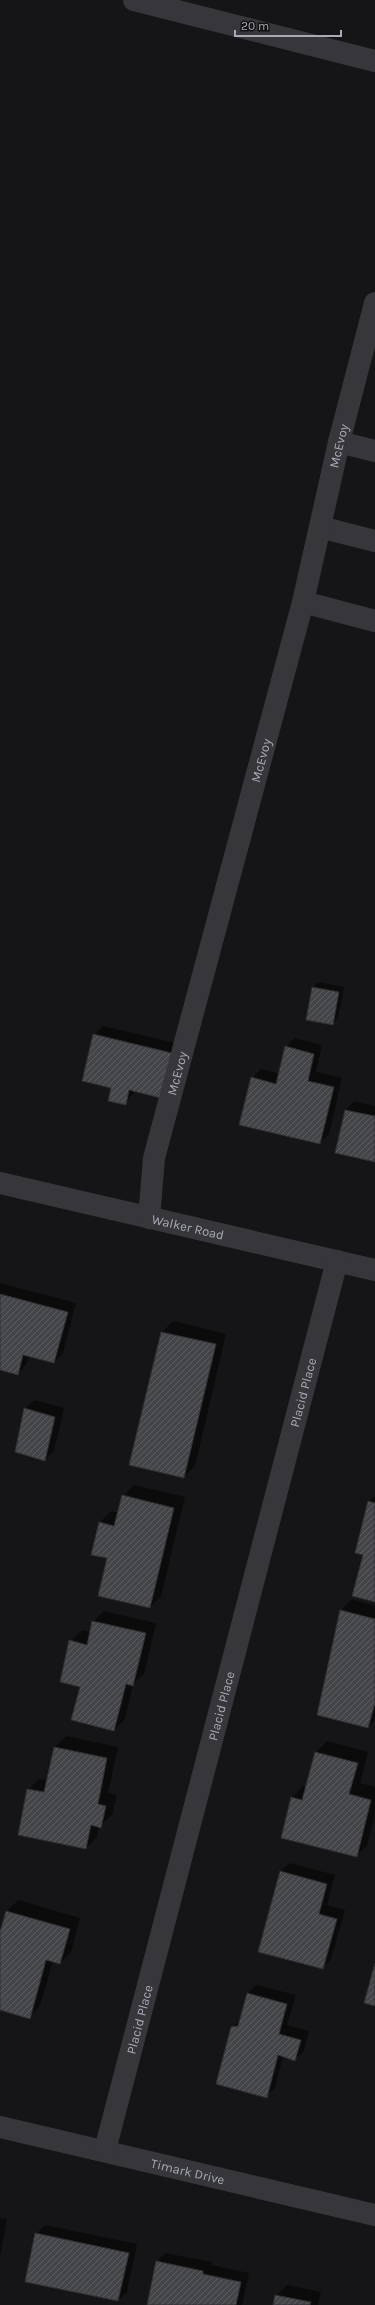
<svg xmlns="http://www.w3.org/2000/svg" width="375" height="2305" viewBox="0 0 375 2305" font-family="Karla,sans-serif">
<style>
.shadow{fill:#0007}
.building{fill:url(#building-hatch);stroke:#302f32}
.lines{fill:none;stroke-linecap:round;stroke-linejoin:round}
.minor{stroke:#37373b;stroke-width:22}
.labels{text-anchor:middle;stroke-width:3;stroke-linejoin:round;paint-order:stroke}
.street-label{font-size:13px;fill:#a8abb5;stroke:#101012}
</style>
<defs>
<pattern id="building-hatch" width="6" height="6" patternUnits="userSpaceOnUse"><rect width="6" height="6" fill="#444549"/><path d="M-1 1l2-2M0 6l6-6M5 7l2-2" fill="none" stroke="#5c5d61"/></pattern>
</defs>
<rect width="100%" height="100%" fill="#151517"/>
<!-- shadow -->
<g class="shadow">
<path d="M318,982L344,987L338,1018L333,1023L307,1019L313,987Z"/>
<path d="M103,1026L188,1046L135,1091L125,1104L113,1087L94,1035Z"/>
<path d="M295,1038L322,1045L316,1072L342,1078L329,1134L320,1143L252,1078L261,1069L280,1074L286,1047Z"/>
<path d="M354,1101L375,1106V1161L346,1110Z"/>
<path d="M0,1283L76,1303L63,1353L54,1362L29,1355L26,1365L18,1373L0,1369Z"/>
<path d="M173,1321L226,1334L195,1466L184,1477L131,1464L162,1332Z"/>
<path d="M34,1400L64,1408L54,1451L45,1460L25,1409Z"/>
<path d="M134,1485L185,1497L161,1596L150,1607L108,1558L100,1522L111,1511L118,1513L123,1496Z"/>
<path d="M375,1496V1601L364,1554L369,1502Z"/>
<path d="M352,1599L375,1606V1720L368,1727L341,1610Z"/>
<path d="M104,1611L156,1623L144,1674L133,1684L125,1719L114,1730L71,1641L82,1630L90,1632L93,1622Z"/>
<path d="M66,1736L118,1747L108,1793L117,1795L112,1815L99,1826L97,1837L86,1848L28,1790L39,1779L48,1780L55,1747Z"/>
<path d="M327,1741L368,1752L360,1783L375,1787V1815L367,1845L356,1856L292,1797L303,1786L307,1787L316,1752Z"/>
<path d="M290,1863L335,1875L327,1905L345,1910L331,1959L322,1968L281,1871Z"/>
<path d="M18,1900L80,1918L71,1952L60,1963L53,1961L40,2006L29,2017L0,2009V1936L7,1911Z"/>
<path d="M256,1985L296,1995L287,2025L309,2031L304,2051L295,2059L283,2056L275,2088L266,2096L232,2028L241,2019L247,1994Z"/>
<path d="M0,2218L7,2219L0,2257Z"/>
<path d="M45,2225L137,2244L127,2292L118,2300L36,2234Z"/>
<path d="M165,2253L212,2262L211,2265L249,2273L242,2305H148L157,2262Z"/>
<path d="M287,2285L321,2292L318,2305H274L276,2296Z"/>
</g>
<!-- building -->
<g class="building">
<path d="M312,987L339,992L333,1025L306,1020Z"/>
<path d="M93,1034L180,1055L169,1100L129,1090L126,1105L108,1101L111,1088L82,1081Z"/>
<path d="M285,1046L314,1054L308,1081L334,1087L320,1144L239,1125L251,1077L276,1084Z"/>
<path d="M345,1110L375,1116V1162L335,1153Z"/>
<path d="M0,1294L68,1312L54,1363L23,1355L18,1375L0,1370Z"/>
<path d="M161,1332L216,1344L184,1478L129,1465Z"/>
<path d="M24,1408L55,1417L45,1461L15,1452Z"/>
<path d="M122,1495L174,1508L150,1608L98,1596L107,1558L91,1555L99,1522L114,1526Z"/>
<path d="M368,1501L375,1503V1602L352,1596L363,1555L355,1553Z"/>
<path d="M340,1610L375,1619V1703L368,1728L317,1715Z"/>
<path d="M92,1621L146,1633L133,1686L126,1684L114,1731L71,1720L80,1687L60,1682L69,1640L87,1645Z"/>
<path d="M54,1747L107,1758L98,1804L106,1806L101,1828L91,1825L86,1849L18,1835L27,1789L44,1792Z"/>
<path d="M315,1752L358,1763L349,1794L371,1800L357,1857L281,1838L291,1797L302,1800Z"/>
<path d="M280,1871L327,1884L319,1914L337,1919L323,1969L258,1952Z"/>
<path d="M6,1911L70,1929L60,1964L46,1960L30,2019L0,2010V1932Z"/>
<path d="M375,1963V2006L364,2003Z"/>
<path d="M247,1993L287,2004L279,2034L301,2040L295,2061L278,2055L267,2098L216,2084L231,2027L238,2026Z"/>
<path d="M35,2233L129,2253L118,2301L25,2282Z"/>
<path d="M156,2261L203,2271V2274L241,2282L236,2305H147Z"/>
<path d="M275,2295L311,2302L310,2305H273Z"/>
</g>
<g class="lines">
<!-- minor -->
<g class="minor">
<path d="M134,0L375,61"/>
<path d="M339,442L375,451"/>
<path d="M320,527L375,541"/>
<path d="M303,602L375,621"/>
<path id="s1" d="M0,1183L375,1270"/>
<path id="s2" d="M149,1218L154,1158L303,602L339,442L375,303"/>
<path id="s3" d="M0,2127L375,2215"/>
<path id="s4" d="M105,2150L337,1261"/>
</g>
</g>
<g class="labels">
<!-- street labels -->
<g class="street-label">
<text dy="5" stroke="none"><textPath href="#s2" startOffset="796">McEvoy</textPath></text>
<text dy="5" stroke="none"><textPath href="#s2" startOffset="472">McEvoy</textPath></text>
<text dy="5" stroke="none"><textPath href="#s2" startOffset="148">McEvoy</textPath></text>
<text dy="5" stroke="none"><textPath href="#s1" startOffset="193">Walker Road</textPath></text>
<text dy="5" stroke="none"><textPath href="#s4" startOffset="783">Placid Place</textPath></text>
<text dy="5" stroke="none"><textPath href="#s4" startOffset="459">Placid Place</textPath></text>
<text dy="5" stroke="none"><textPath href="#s4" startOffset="135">Placid Place</textPath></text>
<text dy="5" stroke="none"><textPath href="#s3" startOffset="193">Timark Drive</textPath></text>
</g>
</g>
<!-- scale -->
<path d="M235 30v6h106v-6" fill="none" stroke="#a8abb5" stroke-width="2"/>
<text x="241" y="30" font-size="12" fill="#a8abb5" stroke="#101012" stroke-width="3" paint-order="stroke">20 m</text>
</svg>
